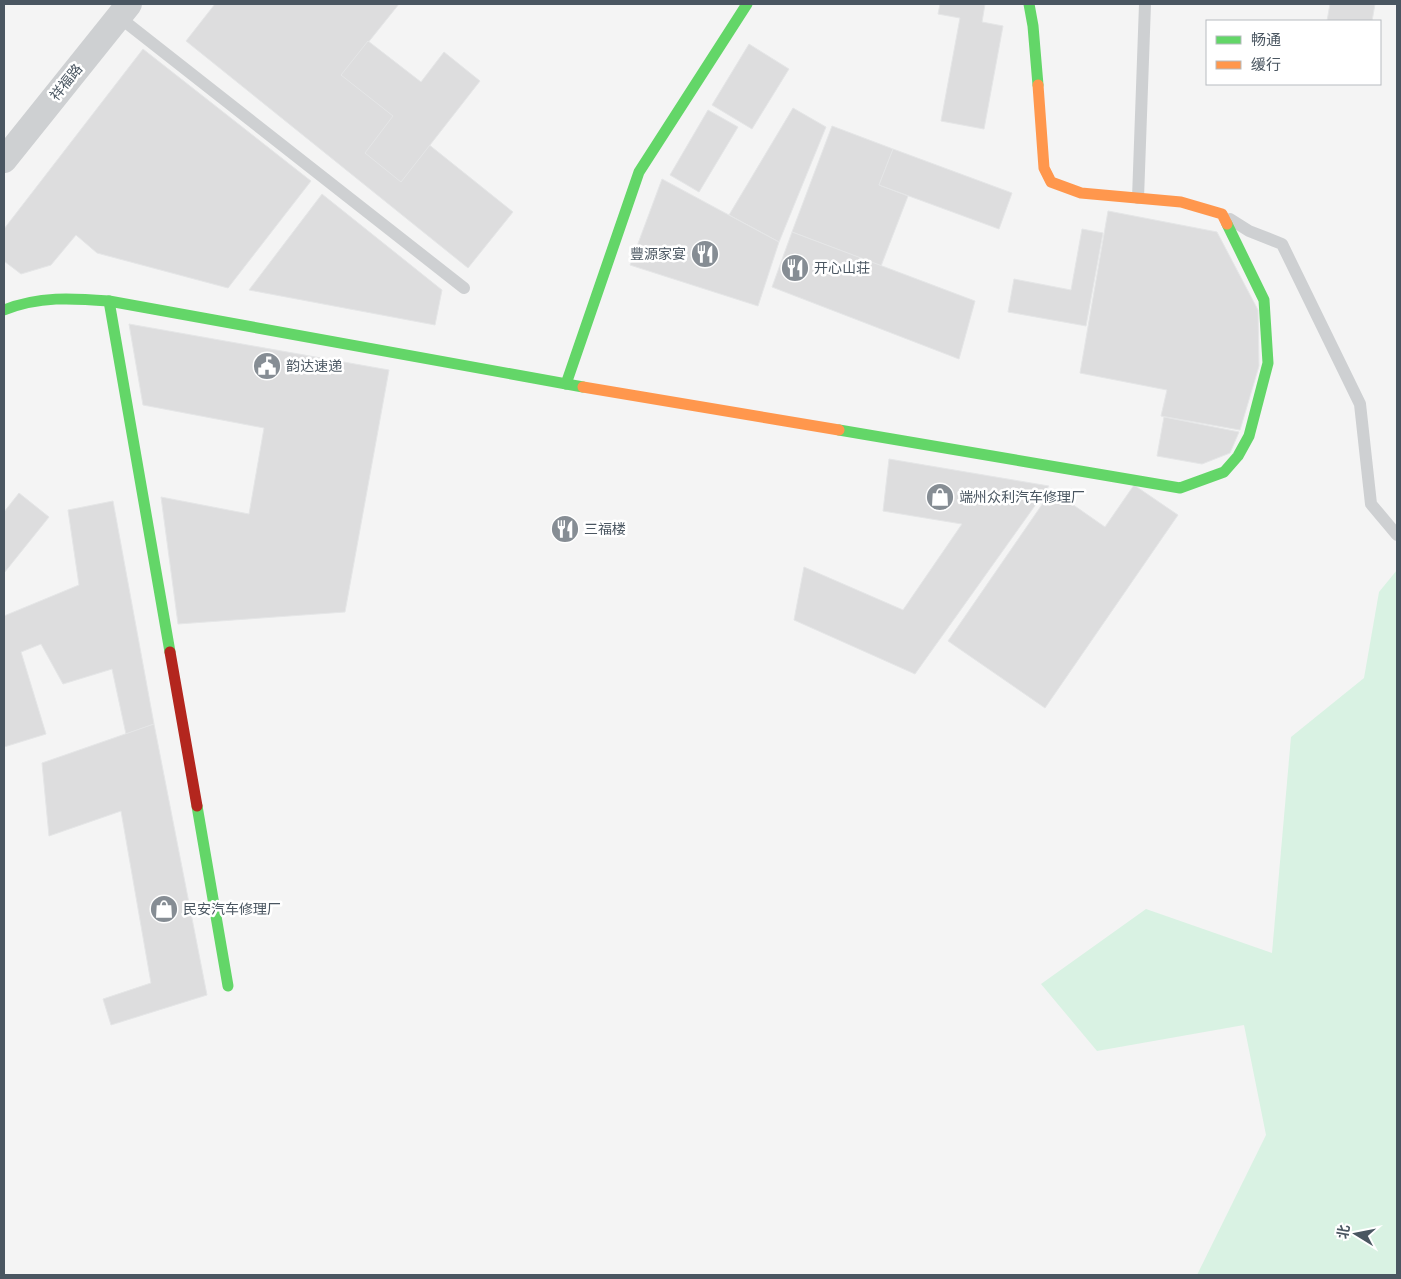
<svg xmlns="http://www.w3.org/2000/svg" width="1401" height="1279" viewBox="0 0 1401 1279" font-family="Barlow,'Noto Sans SC',sans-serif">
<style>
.green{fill:#d9f2e3}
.building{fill:#ddddde;stroke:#e5e6e7}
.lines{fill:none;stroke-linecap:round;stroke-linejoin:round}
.lane{stroke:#ced0d2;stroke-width:12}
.street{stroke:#ced0d2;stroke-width:26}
.fast{stroke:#63d668;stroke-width:11}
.slow{stroke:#ff974d;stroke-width:11}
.jam{stroke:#b3261e;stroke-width:11}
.labels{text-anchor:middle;stroke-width:5;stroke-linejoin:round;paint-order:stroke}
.street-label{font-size:14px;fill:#4a5661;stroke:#fff}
.poi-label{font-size:14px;fill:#4a5661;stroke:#fff;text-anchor:start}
</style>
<rect width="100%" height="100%" fill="#f4f4f4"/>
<!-- green -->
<path class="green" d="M1397,570V1275H1197L1266,1135L1244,1025L1097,1051L1041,984L1146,909L1272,953L1291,737L1364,678L1379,592Z"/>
<!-- building -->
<g class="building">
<path d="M215,4H399L342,75L513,212L468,268L186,41Z"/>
<path d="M940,4H985L982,22L1003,26L984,129L941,121L960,18L938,14Z"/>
<path d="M1330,4H1375L1372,21H1327Z"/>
<path d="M368,41L421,82L444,52L480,81L401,182L365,153L393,116L341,75Z"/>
<path d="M749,44L789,69L752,129L712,105Z"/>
<path d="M143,49L311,181L228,288L97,253L76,235L51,265L21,274L4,261V229Z"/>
<path d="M793,108L826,127L779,242L729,215Z"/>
<path d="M708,110L738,127L699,192L670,175Z"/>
<path d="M832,126L893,149L879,185L908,196L881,266L792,232Z"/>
<path d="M893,149L1012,193L999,229L879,185Z"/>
<path d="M662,179L779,242L758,306L630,265Z"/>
<path d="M322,194L442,290L435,325L249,290Z"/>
<path d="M1108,211L1217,232L1258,310L1259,366L1240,430L1161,416L1167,390L1080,373Z"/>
<path d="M1082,229L1103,233L1086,326L1008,312L1014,279L1071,290Z"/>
<path d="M792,232L975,301L959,359L772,287Z"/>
<path d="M129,324L389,370L345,612L178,624L161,497L249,514L264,428L143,405Z"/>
<path d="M1164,417L1239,432L1230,453L1202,464L1157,456Z"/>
<path d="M889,459L1049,486L915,674L794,620L804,567L903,610L962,524L883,511Z"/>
<path d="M1134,485L1178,515L1045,708L948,641L1052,490L1105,527Z"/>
<path d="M19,493L49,517L4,573V512Z"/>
<path d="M113,501L154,724L126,734L112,669L63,684L41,644L21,652L46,734L4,747V616L79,585L68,510Z"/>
<path d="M154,724L207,995L111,1025L103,999L151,983L121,811L49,836L42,763Z"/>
</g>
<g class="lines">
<!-- lane -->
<g class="lane">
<path d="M119,17L464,288"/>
<path d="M1138,198L1145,4"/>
<path d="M1230,219L1249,231L1282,244L1360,404L1371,504L1397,535"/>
</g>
<!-- street -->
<path class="street" d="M4,160L129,4"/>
<!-- fast -->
<g class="fast">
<path d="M1029,4L1033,26L1038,85"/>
<path d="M109,301L170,652"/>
<path d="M4,310C39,296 72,298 109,301L583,387"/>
<path d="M566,384L639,172L747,4"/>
<path d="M839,430L1180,488L1224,472L1238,456L1249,436L1268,363L1264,300L1227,224"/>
<path d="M197,806L228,986"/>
</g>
<!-- slow -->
<g class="slow">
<path d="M1038,85L1044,168L1051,182L1081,193L1181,202L1222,214L1227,224"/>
<path d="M583,387L839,430"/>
</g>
<!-- jam -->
<path class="jam" d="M170,652L197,806"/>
</g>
<!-- icons -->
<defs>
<symbol id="restaurant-disc" viewBox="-11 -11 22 22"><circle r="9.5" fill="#868d94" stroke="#fff"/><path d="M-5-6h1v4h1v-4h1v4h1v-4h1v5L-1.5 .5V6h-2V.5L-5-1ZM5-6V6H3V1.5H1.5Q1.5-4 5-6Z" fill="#fff"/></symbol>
<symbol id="civic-disc" viewBox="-11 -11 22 22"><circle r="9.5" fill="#868d94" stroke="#fff"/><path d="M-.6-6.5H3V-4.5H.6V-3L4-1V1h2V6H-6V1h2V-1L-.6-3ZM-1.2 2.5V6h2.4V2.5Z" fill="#fff"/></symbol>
<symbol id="shop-disc" viewBox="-11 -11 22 22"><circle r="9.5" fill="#868d94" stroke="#fff"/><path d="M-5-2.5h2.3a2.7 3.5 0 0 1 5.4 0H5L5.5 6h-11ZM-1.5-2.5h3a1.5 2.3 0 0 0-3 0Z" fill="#fff"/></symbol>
</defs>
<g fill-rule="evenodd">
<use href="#restaurant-disc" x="689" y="238" width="32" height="32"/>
<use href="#restaurant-disc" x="779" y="252" width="32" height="32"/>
<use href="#civic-disc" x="251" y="350" width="32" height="32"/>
<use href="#shop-disc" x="924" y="481" width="32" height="32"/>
<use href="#restaurant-disc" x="549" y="513" width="32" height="32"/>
<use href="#shop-disc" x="148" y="893" width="32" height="32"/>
</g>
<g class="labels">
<!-- street labels -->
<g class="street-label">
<text transform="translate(66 82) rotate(-51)" y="5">祥福路</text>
</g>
<!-- poi labels -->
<g class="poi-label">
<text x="686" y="259" text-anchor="end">豐源家宴</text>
<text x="814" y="273">开心山荘</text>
<text x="286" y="371">韵达速递</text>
<text x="959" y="502">端州众利汽车修理厂</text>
<text x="584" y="534">三福楼</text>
<text x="183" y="914">民安汽车修理厂</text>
</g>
</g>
<!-- border -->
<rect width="1401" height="1279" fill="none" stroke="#4a5661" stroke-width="10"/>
<!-- legend -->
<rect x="1206" y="20" width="175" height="65" fill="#ffffff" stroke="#b7bbc0"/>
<rect x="1216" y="36" width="25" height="8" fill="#63d668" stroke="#b7bbc0"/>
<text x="1251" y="45" font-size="15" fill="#4a5661">畅通</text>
<rect x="1216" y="61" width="25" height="8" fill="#ff974d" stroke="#b7bbc0"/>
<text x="1251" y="70" font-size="15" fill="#4a5661">缓行</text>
<!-- north arrow -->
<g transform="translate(1356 1234) rotate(280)" stroke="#ffffff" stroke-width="4" paint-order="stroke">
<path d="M0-4L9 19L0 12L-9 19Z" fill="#4a5661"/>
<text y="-8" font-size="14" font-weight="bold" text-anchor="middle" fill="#4a5661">北</text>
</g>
</svg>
